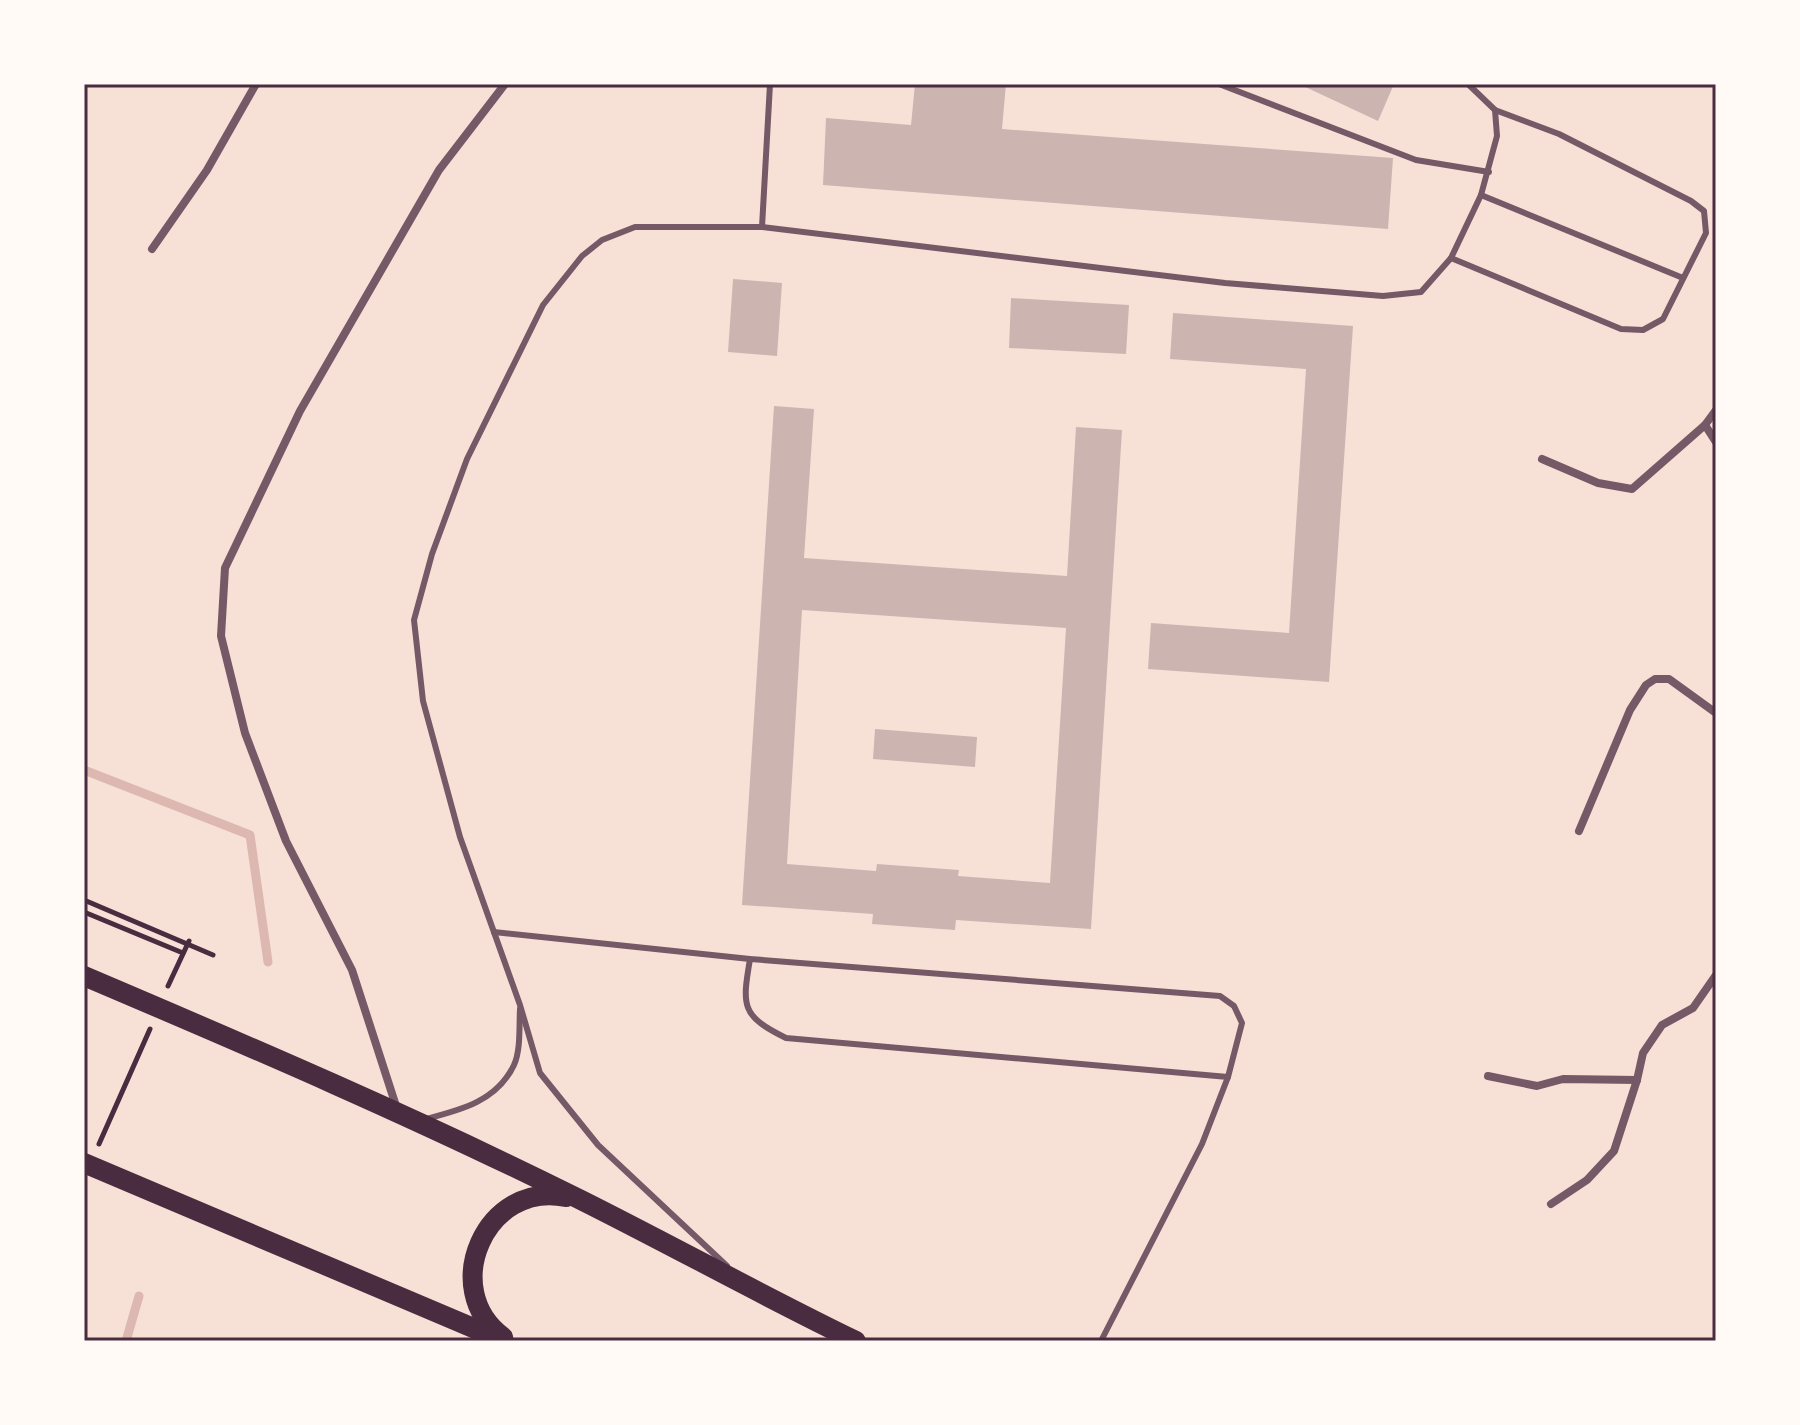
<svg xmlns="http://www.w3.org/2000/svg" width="1800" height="1425" viewBox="0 0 1800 1425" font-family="Lato,sans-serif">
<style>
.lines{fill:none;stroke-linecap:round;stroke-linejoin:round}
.stream{stroke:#dcb8b0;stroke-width:9}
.building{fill:#ccb4b1;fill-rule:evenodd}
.path{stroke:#4a2c40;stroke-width:5}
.service{stroke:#755966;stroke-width:6}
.minor{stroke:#755966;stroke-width:8}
.primary{stroke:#4a2c40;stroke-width:20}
.neatline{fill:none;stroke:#4a2c40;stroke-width:3}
</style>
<rect width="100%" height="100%" fill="#f7e1d7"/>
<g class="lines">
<!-- stream -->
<g class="stream">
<path d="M84,770L250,835L268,962"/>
<path d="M126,1341L139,1296"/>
</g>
</g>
<!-- building -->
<g class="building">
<path d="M915,84H1006L1002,129L1393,158L1388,229L823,185L826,118L911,125Z"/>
<path d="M1299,84H1394L1378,121Z"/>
<path d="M733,279L782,283L777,356L728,352Z"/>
<path d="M1011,298L1129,305L1126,354L1009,348Z"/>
<path d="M1173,313L1353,326L1329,682L1148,669L1151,623L1289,633L1306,369L1170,359Z"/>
<path d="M774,406L814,409L804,558L1067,576L1076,427L1122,430L1091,929L956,920L955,930L872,924L873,914L742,905ZM802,610L1066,628L1050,883L958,876L959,870L877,864L876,871L787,864Z"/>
<path d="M875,729L977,737L975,767L873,759Z"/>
</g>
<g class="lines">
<!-- path -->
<g class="path">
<path d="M84,900L213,955"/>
<path d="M84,912L183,953"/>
<path d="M168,986L189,941"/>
<path d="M99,1144L150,1029"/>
</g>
<!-- service -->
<g class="service">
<path d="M1219,84L1416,160L1489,172"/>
<path d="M1481,195L1683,278"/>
<path d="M762,227L770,84"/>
<path d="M1451,258L1621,329L1643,330L1663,319L1706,233L1704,211L1691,201L1559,134L1495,110"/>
<path d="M494,932L750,959L1220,996L1234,1006L1242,1023L1228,1077L1202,1144L1101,1341"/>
<path d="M750,959C742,1006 741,1016 786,1038L1228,1077"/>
<path d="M426,1119C461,1110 497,1101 514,1065C521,1050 519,1025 520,1009"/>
<path d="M727,1266L598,1145L540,1073L520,1005L460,837L423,701L414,620L432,554L467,459L543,305L582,256L602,240L635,227H762L1225,283L1383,296L1421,292L1451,258L1481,195L1497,136L1495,110L1468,84"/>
</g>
<!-- minor -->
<g class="minor">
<path d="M152,249L207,170L256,84"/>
<path d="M1716,410L1705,425L1716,442"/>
<path d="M1542,459L1598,483L1632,489L1705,425"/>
<path d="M1579,831L1630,710L1646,685L1655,679H1669L1716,713"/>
<path d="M1488,1076L1537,1086L1563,1079L1637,1080"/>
<path d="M397,1109L352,970L286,841L245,733L221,636L225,568L300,411L439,170L505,84"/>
<path d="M1551,1204L1587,1180L1614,1151L1637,1080L1643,1053L1662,1025L1693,1008L1716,975"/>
</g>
<!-- primary -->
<g class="primary">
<path d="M84,976C251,1047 419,1119 581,1200C673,1246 763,1296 856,1341"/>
<path d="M84,1163L504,1341"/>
<path d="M503,1337C438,1289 486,1180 566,1197"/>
</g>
</g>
<!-- border -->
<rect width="1800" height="1425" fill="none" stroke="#fffaf5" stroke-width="172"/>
<rect x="86" y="86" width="1628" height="1253" class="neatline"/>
</svg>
